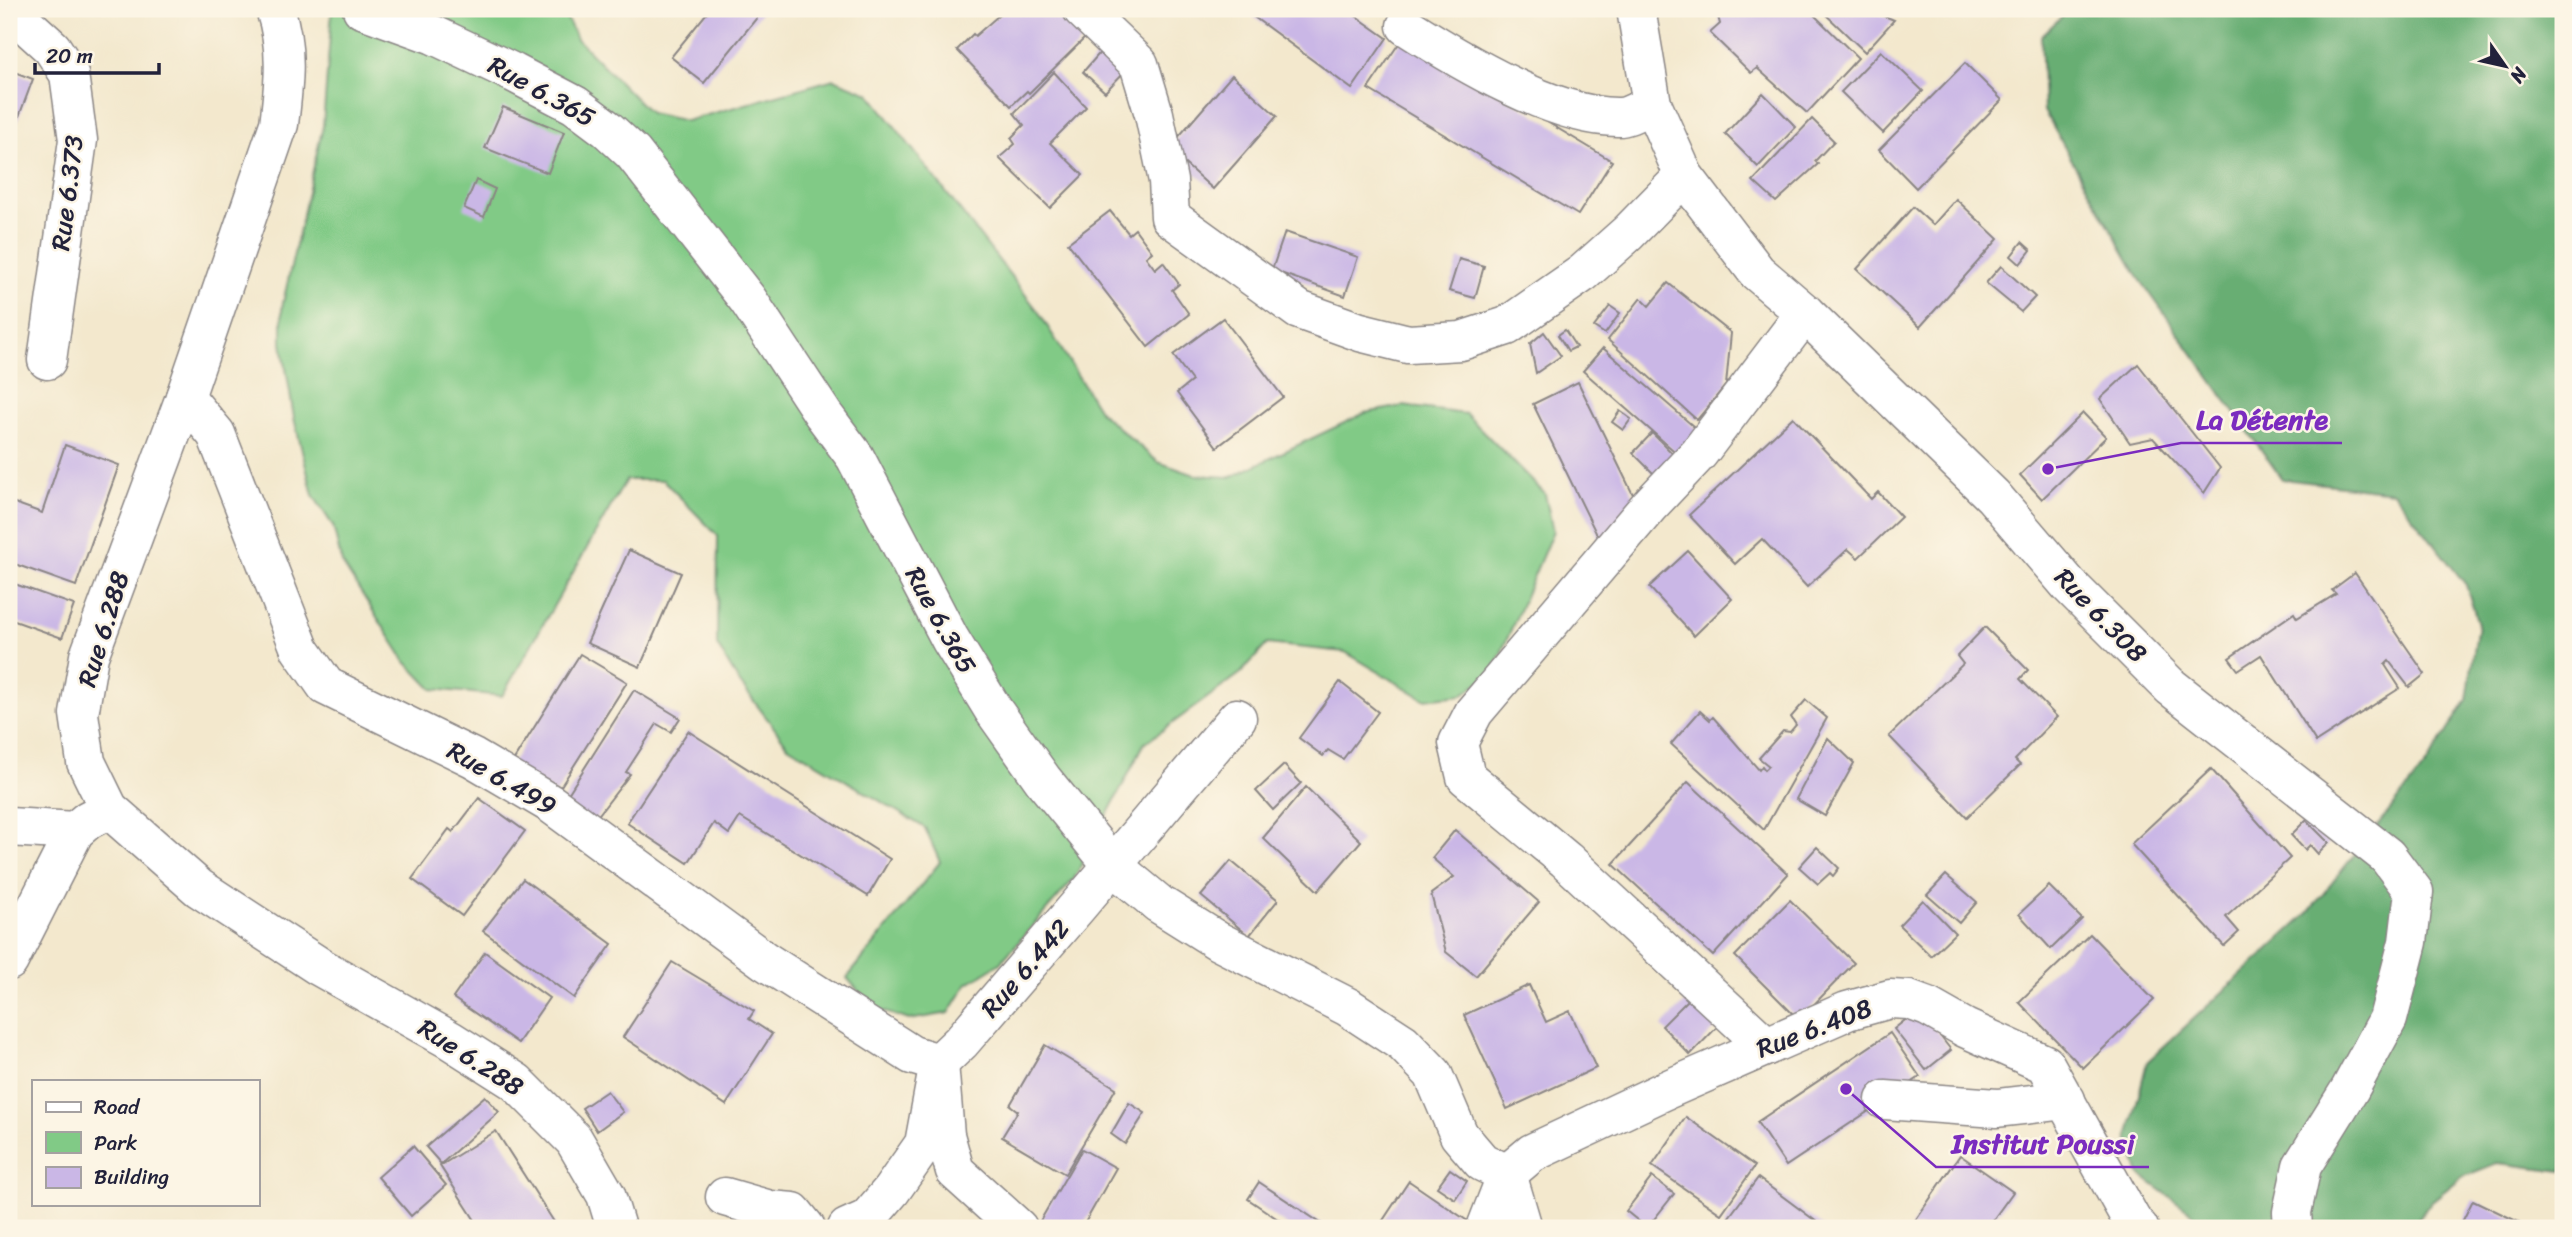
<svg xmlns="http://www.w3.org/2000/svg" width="2572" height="1237" viewBox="0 0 2572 1237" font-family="Sriracha,sans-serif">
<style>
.green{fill:#81ca86;stroke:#527660;stroke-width:2}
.forest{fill:#68ae73;stroke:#456857;stroke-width:2}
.building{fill:#cab7e6}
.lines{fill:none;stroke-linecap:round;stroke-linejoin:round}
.minor-casing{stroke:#8a8584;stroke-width:41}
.tertiary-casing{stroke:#8a8584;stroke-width:41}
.minor{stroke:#fff;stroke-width:38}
.tertiary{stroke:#fff;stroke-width:38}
.labels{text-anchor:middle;stroke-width:5;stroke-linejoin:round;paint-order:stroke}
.street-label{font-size:26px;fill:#22223b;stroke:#fcf5e5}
.leader{fill:none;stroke:#7b2cbf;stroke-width:2.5}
.callout-dot{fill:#7b2cbf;stroke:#fcf5e5;stroke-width:2.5}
.callout-label{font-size:28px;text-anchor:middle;font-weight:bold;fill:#7b2cbf;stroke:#fcf5e5;stroke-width:5;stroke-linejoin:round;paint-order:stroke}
</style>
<rect width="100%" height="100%" fill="#fcf5e5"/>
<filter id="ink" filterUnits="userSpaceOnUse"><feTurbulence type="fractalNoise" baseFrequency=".0143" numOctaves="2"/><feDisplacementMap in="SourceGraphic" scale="14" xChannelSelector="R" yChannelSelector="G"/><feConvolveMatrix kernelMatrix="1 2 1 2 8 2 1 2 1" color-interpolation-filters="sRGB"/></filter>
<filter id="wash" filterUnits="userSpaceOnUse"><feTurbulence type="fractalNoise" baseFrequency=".00686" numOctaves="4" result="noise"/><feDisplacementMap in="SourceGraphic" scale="28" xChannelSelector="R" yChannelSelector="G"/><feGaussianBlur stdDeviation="1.57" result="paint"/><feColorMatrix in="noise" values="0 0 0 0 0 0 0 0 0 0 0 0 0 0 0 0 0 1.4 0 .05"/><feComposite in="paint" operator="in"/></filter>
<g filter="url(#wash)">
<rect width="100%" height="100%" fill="#f3e8cd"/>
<!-- green -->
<path class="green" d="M332,9H562L577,39L650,113L686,121L834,79L869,93L1038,311L1100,412L1158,462L1195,475L1231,477L1365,413L1403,406L1466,414L1545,494L1553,531L1493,672L1462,695L1424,699L1345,652L1267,644L1241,673L1144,744L1074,879L1000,963L967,984L949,1013L909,1020L873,1008L847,978L940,862L925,828L788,746L737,679L717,645L718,536L663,480H626L502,696L432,689L406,662L342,563L333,526L313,495L294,418L282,343V307L323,126Z"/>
<!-- forest -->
<path class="forest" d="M2070,9H2563V1171L2497,1163L2462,1177L2432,1201L2411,1228H2213L2140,1175L2128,1138L2147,1062L2307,914L2426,765L2467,700L2478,624L2466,585L2393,492L2282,479L2137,275L2044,111L2041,36Z"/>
<g id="blocks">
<!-- building -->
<g class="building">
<path d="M710,9H764L704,83L671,57Z"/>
<path d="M1006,9H1072L1092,31L1029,93L1027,91L1011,106L957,50L973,34L975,36Z"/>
<path d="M1243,9H1346L1387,38L1352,89Z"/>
<path d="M1716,9H1808L1858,58L1807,113L1757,68L1751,73L1710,33L1720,24Z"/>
<path d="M1820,9H1867L1894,20L1865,52Z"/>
<path d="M1404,36L1612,161L1578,215L1368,89Z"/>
<path d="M1104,48L1126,70L1105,92L1083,72Z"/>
<path d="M1881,51L1923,91L1883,133L1841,92Z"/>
<path d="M1965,63L2002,100L1916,188L1879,150Z"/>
<path d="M9,70L33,79L9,143Z"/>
<path d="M1054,72L1086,107L1050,143L1083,175L1050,208L999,158L1015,144L1011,138L1024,125L1014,113Z"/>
<path d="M1232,75L1277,116L1213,189L1168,149Z"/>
<path d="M1763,93L1796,127L1758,167L1725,134Z"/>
<path d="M503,107L564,132L548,173L485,148Z"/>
<path d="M1812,119L1834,141L1815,161L1818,164L1776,202L1753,181Z"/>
<path d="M476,180L495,189L484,217L464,208Z"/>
<path d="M1956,199L1998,239L1920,327L1857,269L1913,207L1933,225Z"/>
<path d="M1110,211L1129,234L1135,229L1152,252L1146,257L1155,269L1163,262L1179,284L1172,290L1189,314L1148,347L1068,243Z"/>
<path d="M1285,232L1358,257L1345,296L1272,270Z"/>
<path d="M2022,242L2031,250L2020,264L2011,256Z"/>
<path d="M1459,259L1484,266L1475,298L1449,291Z"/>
<path d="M2001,266L2035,297L2021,312L1986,283Z"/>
<path d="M1668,283L1731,333L1726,385L1697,420L1608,340L1641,298L1649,306Z"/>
<path d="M1610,306L1620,313L1605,334L1594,327Z"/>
<path d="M1223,318L1283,397L1217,447L1177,393L1192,381L1173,355Z"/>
<path d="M1565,330L1576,347L1568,351L1558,335Z"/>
<path d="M1544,332L1561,356L1536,373L1530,344Z"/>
<path d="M1603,348L1700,432L1680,456L1583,371Z"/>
<path d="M2138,364L2220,468L2204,493L2153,438L2130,443L2100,399Z"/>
<path d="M1578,382L1644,517L1599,539L1533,404Z"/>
<path d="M1620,411L1631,419L1623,430L1612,422Z"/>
<path d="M2083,413L2106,437L2042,499L2020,475Z"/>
<path d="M1793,417L1871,499L1878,492L1901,517L1858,558L1848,549L1807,587L1762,539L1735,564L1689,515Z"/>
<path d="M1652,433L1676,457L1657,477L1633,453Z"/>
<path d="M65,445L119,465L76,586L9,562V501L42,513Z"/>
<path d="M629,550L681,573L640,667L587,643Z"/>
<path d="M1688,551L1732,599L1694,636L1649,587Z"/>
<path d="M2355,573L2425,674L2409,687L2389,661L2385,665L2400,688L2316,742L2261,655L2238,670L2229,658L2294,613L2297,618L2336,594L2332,590Z"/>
<path d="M9,582L74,605L62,638L9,619Z"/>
<path d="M1985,627L2028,670L2020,679L2057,717L2015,760L2020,765L1967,817L1889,736L1963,664L1957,656Z"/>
<path d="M580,654L627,682L556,794L510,766Z"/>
<path d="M1340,682L1378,712L1343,759L1328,750L1323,756L1299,738Z"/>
<path d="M634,690L680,718L671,732L657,724L626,772L630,774L593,822L563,802Z"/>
<path d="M1806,700L1827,718L1764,830L1671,744L1700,711L1710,720L1713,717L1759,770L1762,766L1765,770L1769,766L1759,758L1783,731L1790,732L1796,725L1791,717Z"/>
<path d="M688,731L890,859L868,896L740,817L729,834L714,823L688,863L627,823Z"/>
<path d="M1828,738L1854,763L1825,816L1796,799Z"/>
<path d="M1284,765L1301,783L1273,810L1256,791Z"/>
<path d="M2211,769L2290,858L2226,917L2239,932L2224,946L2131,844Z"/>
<path d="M1688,782L1788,874L1713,956L1613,864Z"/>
<path d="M1306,787L1361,841L1318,891L1263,838Z"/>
<path d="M479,798L525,831L462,916L412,879L449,829L453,832Z"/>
<path d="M2306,820L2329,843L2318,854L2310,845L2305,850L2291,835Z"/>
<path d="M1455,830L1539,902L1476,976L1446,952L1431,894L1454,877L1432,858Z"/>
<path d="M1817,847L1839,868L1833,876L1830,873L1818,884L1799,867Z"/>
<path d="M1231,861L1278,900L1249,936L1201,896Z"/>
<path d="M1946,875L1977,902L1959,923L1927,895Z"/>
<path d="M523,879L612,944L574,998L483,931Z"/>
<path d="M2049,886L2082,919L2051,949L2019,914Z"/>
<path d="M1790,900L1854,963L1799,1020L1735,956Z"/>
<path d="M1923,900L1955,933L1931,956L1899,925Z"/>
<path d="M2090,934L2154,1000L2083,1068L2019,1002Z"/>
<path d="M485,952L549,998L518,1043L453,998Z"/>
<path d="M672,962L754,1011L749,1019L772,1034L726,1105L623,1037Z"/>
<path d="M1529,985L1546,1022L1570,1011L1596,1068L1507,1109L1464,1015Z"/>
<path d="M1691,997L1719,1025L1690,1055L1662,1026Z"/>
<path d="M1919,1009L1951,1050L1926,1070L1894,1029Z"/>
<path d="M1890,1033L1920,1077L1786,1166L1757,1122Z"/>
<path d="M1045,1045L1116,1088L1065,1174L1002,1137L1018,1111L1010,1105Z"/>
<path d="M607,1091L623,1112L597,1131L582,1108Z"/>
<path d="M485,1096L499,1112L441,1164L426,1147Z"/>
<path d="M1129,1103L1145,1113L1125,1144L1111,1134Z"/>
<path d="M1686,1117L1755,1166L1721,1214L1652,1166Z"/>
<path d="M496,1131L556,1225L550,1228H480L440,1166Z"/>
<path d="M413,1146L446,1185L411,1216L378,1177Z"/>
<path d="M1082,1149L1116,1168L1082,1228H1036Z"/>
<path d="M1960,1155L2013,1192L1987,1228H1910Z"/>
<path d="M1450,1169L1467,1181L1455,1199L1437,1187Z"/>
<path d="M1652,1177L1674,1194L1647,1228L1626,1211Z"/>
<path d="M1758,1178L1825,1228H1727L1723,1225Z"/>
<path d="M1409,1181L1472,1224L1469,1228H1378Z"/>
<path d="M1259,1182L1328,1228H1291L1248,1199Z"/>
<path d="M2473,1200L2531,1228H2459Z"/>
</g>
</g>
</g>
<g filter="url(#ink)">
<use href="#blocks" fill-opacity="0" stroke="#8a8584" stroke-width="2"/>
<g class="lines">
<defs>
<g id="minor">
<path d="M9,9L52,48L69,74L78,140L47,360"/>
<path d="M362,9L434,35L514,73L575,105L607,129L633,153L748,300L823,414L855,457L950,639L994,711L1043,780L1113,866L1159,904L1218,941L1348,1007L1403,1043L1433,1074L1459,1135L1482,1162L1507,1174L1523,1228"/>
<path d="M1082,9L1139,64L1154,114L1168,181L1170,217L1299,310L1360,332L1408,344L1461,341L1507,326L1583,273L1628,233L1684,176"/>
<path d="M1636,9L1652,104L1684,176L1757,272L1805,313L1993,496L2069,585L2171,687L2387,856L2414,892L2408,942L2388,1019L2350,1089L2302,1166L2292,1212L2293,1228"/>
<path d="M1406,26C1459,60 1553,117 1617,117C1628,118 1642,108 1652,104"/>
<path d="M185,397L216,434L300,649L326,686L473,758L551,804L765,961L912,1055L939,1063L945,1135L955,1171L1018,1228"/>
<path d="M9,827L75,831"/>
<path d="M9,961L75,831L88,820L109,809"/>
<path d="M1766,1046L1566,860L1466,777L1458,743L1474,712L1649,506L1699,453L1805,313"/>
<path d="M1885,1100L1997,1108L2066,1100"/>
<path d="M725,1197L770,1210L793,1212L806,1228"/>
<path d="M847,1228L867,1219L891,1191L924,1144L939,1063L961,1042L1078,906L1237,718"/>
<path d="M1486,1228L1507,1174L1532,1153L1664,1091L1847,1011L1890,999L1909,1000L1928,1007L1965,1028L2045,1064L2132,1221L2139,1228"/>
</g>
<path id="tertiary" d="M275,9C288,47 284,84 279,124L185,397L89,656L79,714L86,762L109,809L199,888L320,967L450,1040L516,1082L574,1140L606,1195L616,1228"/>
</defs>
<!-- minor casing -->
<use href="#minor" class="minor-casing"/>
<!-- tertiary casing -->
<use href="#tertiary" class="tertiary-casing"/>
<!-- minor -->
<use href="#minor" class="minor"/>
<!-- tertiary -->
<use href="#tertiary" class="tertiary"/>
</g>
</g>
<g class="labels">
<!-- street labels -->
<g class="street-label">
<text transform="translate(542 91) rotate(29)" y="9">Rue 6.365</text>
<text transform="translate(67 193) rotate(-83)" y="9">Rue 6.373</text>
<text transform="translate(2101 615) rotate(46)" y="9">Rue 6.308</text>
<text transform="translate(941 620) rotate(61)" y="9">Rue 6.365</text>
<text transform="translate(103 629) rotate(-73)" y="9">Rue 6.288</text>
<text transform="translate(502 778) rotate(30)" y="9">Rue 6.499</text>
<text transform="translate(1025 968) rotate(-49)" y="9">Rue 6.442</text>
<text transform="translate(1814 1028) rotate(-21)" y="9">Rue 6.408</text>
<text transform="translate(471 1057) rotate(33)" y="9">Rue 6.288</text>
</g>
</g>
<!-- callouts -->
<path class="leader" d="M2048 469L2181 443H2342M1846 1089L1936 1167H2149"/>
<g class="callout-dot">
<circle cx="2048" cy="469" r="7"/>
<circle cx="1846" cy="1089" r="7"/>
</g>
<g class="callout-label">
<text x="2262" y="429">La Détente</text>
<text x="2043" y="1153">Institut Poussi</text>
</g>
<!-- margin -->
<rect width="2572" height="1237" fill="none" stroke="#fcf5e5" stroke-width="35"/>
<!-- legend -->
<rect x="32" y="1080" width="228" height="126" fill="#fcf5e5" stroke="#a5a1a1" stroke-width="2"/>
<rect x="46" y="1102" width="35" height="10" fill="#ffffff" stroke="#a5a1a1" stroke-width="2"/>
<text x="94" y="1114" font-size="21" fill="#22223b">Road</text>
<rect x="46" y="1132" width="35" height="21" fill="#81ca86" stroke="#a5a1a1" stroke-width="2"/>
<text x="94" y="1150" font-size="21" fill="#22223b">Park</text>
<rect x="46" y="1167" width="35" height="21" fill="#cab7e6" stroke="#a5a1a1" stroke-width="2"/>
<text x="94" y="1184" font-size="21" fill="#22223b">Building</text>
<!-- north arrow -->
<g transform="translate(2505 66) rotate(124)" stroke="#fcf5e5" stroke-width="5" paint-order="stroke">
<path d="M0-5L12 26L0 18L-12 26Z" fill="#22223b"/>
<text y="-10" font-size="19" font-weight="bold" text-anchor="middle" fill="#22223b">N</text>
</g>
<!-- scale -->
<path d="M35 63v10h124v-10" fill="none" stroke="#22223b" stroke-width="3.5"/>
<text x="46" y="63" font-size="21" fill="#22223b" stroke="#fcf5e5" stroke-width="5" paint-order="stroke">20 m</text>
</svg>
